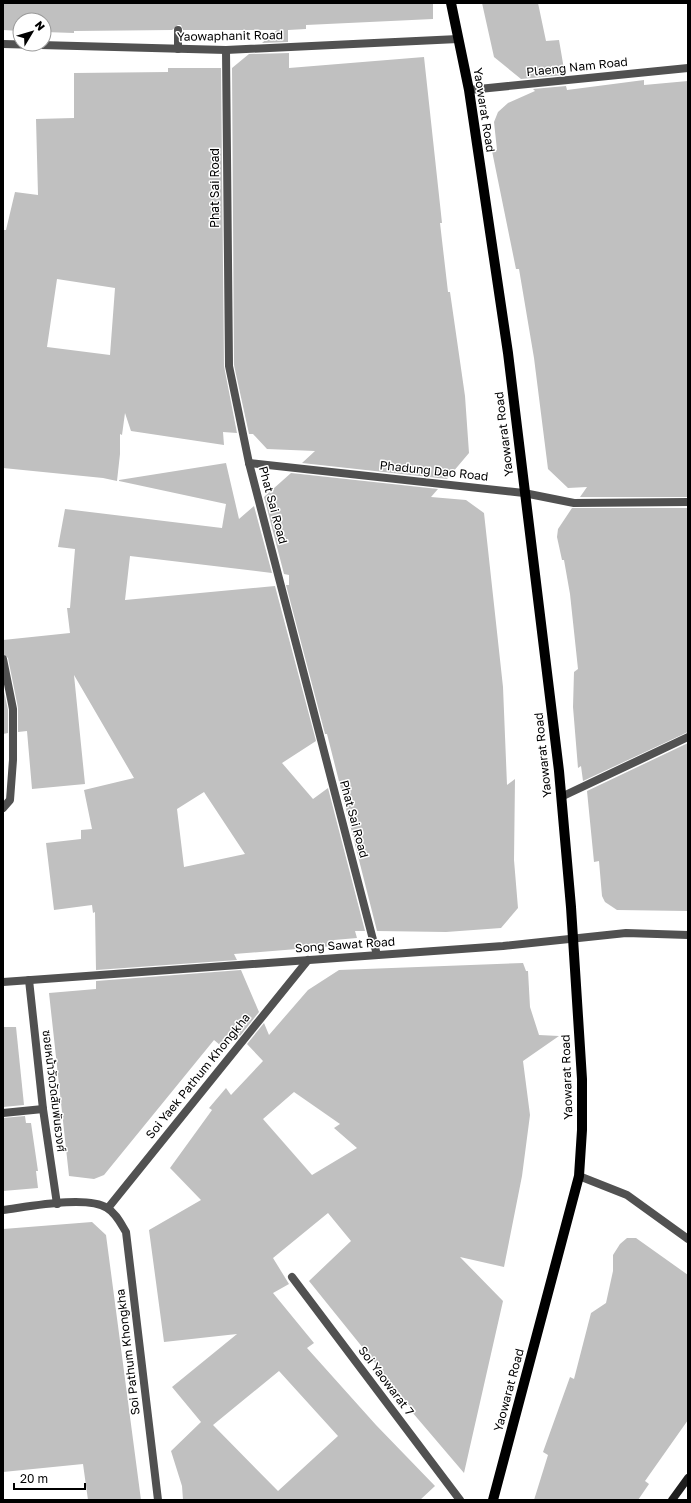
<svg xmlns="http://www.w3.org/2000/svg" width="691" height="1503" viewBox="0 0 691 1503" font-family="'Golos Text','Noto Sans Thai',sans-serif">
<style>
.building{fill:#c0c0c0;fill-rule:evenodd}
.lines{fill:none;stroke-linecap:round;stroke-linejoin:round}
.service{stroke:#515151;stroke-width:8}
.minor{stroke:#515151;stroke-width:8}
.tertiary{stroke:#515151;stroke-width:8}
.secondary{stroke:#1e1e1e;stroke-width:8}
.primary{stroke:#000;stroke-width:10}
.labels{text-anchor:middle;stroke-width:3;stroke-linejoin:round;paint-order:stroke}
.street-label{font-size:12px;fill:#000;stroke:#fff}
</style>
<rect width="100%" height="100%" fill="#fff"/>
<!-- building -->
<g class="building">
<path d="M3,3H433V19L306,25V29L288,30V42L262,43L277,30H183L181,25H178L172,30L74,31V33L44,32V20H20V31L3,30Z"/>
<path d="M482,3H538L546,41L559,40L565,75L521,79L494,57Z"/>
<path d="M289,53V68L424,57L442,223H440L448,292H450L465,396L469,453L447,479L302,463L315,451L267,449L253,434H249L234,365L232,68L249,54Z"/>
<path d="M168,68H221L224,366L237,433L223,432L224,445L131,431L125,413L122,435L120,434V454L117,481L103,478L3,468V230H6L15,192L38,195L36,119L74,118V73L168,72ZM57,279L115,288L110,355L47,347Z"/>
<path d="M644,80V85L688,81V497H580L587,487L568,488L548,469L534,358L519,269H516L492,151L497,150L494,122L498,112L508,103L535,91L533,89L566,86L567,90Z"/>
<path d="M226,463L239,519L254,506L272,573L130,556L125,600L275,586L316,741L282,763L313,799L328,788L365,931H355L357,938L334,940V946L234,954L237,960L96,970L95,912L93,913L92,905L54,910L46,843L81,839V830L92,829L84,790L134,778L74,675L85,784L32,789L27,731L18,732V708L8,658L3,654V640L70,633L67,608H70L75,549L58,547L65,509L222,528L226,504L119,481V480ZM204,792L245,854L184,867L177,809Z"/>
<path d="M291,473L438,489L431,497L466,500L484,513L503,687L507,785L515,779L514,860L518,908L501,928L446,932L377,931L327,734H325L286,585H289V575L284,574L264,497Z"/>
<path d="M572,508H688V732L583,781L581,766L578,768L573,707L574,672L578,669L570,594L564,560H562L557,537L558,529Z"/>
<path d="M3,687L8,710V733L3,734Z"/>
<path d="M688,743V911L617,910L605,902L602,896L599,861L594,862L587,791Z"/>
<path d="M523,963L526,971H528L530,1007L539,1035L559,1036L523,1061L530,1115L522,1176L504,1267L460,1257L503,1301L464,1473L412,1412L413,1410L309,1281L351,1241L328,1213L273,1258L289,1284L273,1293L314,1343L307,1348L376,1425L435,1486L420,1500H183L182,1486L171,1451L201,1422L172,1387L237,1334L164,1342L149,1230L201,1200L170,1168L212,1110L209,1108L226,1088L231,1095L263,1061L247,1044L264,1023L269,1035L308,990L339,970ZM294,1092L340,1124L334,1128L357,1148L312,1175L263,1119ZM279,1371L338,1436L278,1491L213,1425Z"/>
<path d="M241,970L259,1012L240,1036L233,1028L220,1045L214,1040L104,1175L94,1179L69,1176L49,993L96,989V981Z"/>
<path d="M3,1027H16L24,1105L3,1107Z"/>
<path d="M25,1116L26,1123H31L38,1171H36L38,1188L3,1191V1118Z"/>
<path d="M92,1222L106,1235L141,1500H88L83,1464L3,1472V1229Z"/>
<path d="M627,1238H636L688,1275V1420L645,1481L649,1484L638,1500H534L548,1455L543,1452L570,1377L574,1379L591,1313L606,1303L613,1271V1255L620,1244Z"/>
</g>
<g class="lines">
<!-- service -->
<g class="service">
<path d="M178,49V30"/>
<path d="M3,659L13,709V760L10,800L3,808"/>
<path d="M561,797L688,737"/>
</g>
<!-- minor -->
<g class="minor">
<path d="M3,44L226,50L458,39"/>
<path d="M226,50L229,366L249,463L377,955"/>
<path d="M249,463L524,493L574,503L688,502"/>
<path d="M29,980L43,1109L57,1204"/>
<path d="M3,1113L43,1109"/>
<path d="M579,1176L627,1195L688,1239"/>
<path d="M108,1208L308,960"/>
<path d="M3,1210C27,1207 87,1195 107,1208C116,1213 121,1224 126,1232L158,1500"/>
<path d="M292,1277L460,1500"/>
</g>
<!-- tertiary -->
<g class="tertiary">
<path d="M469,90L688,68"/>
<path d="M3,982L503,946L626,933L688,935"/>
</g>
<!-- secondary -->
<path class="secondary" d="M672,1500L688,1478"/>
<!-- primary -->
<path class="primary" d="M451,3L469,90L508,353L559,771L571,907L582,1079V1130L579,1176L493,1500"/>
</g>
<g class="labels">
<!-- street labels -->
<g class="street-label">
<text transform="translate(230 36) rotate(-1)" y="4">Yaowaphanit Road</text>
<text transform="translate(577 67) rotate(-6)" y="4">Plaeng Nam Road</text>
<text transform="translate(484 110) rotate(81)" y="4">Yaowarat Road</text>
<text transform="translate(215 188) rotate(-90)" y="4">Phat Sai Road</text>
<text transform="translate(504 434) rotate(-97)" y="4">Yaowarat Road</text>
<text transform="translate(434 471) rotate(6)" y="4">Phadung Dao Road</text>
<text transform="translate(273 505) rotate(75)" y="4">Phat Sai Road</text>
<text transform="translate(543 755) rotate(-96)" y="4">Yaowarat Road</text>
<text transform="translate(354 819) rotate(75)" y="4">Phat Sai Road</text>
<text transform="translate(345 945) rotate(-4)" y="4">Song Sawat Road</text>
<text transform="translate(198 1076) rotate(-51)" y="4">Soi Yaek Pathum Khongkha</text>
<text transform="translate(567 1077) rotate(-92)" y="4">Yaowarat Road</text>
<text transform="translate(54 1091) rotate(83)" y="4">ซอยหน้าวัดวัดสัมพันธวงศ์</text>
<text transform="translate(128 1352) rotate(-97)" y="4">Soi Pathum Khongkha</text>
<text transform="translate(386 1381) rotate(53)" y="4">Soi Yaowarat 7</text>
<text transform="translate(509 1390) rotate(-75)" y="4">Yaowarat Road</text>
</g>
</g>
<!-- border -->
<rect width="691" height="1503" fill="none" stroke="#000000" stroke-width="8"/>
<!-- north arrow -->
<g transform="translate(32 32) rotate(52)"><circle r="19" fill="#ffffff" stroke="#999999"/>
<path d="M0-3L7 15L0 10L-7 15Z" fill="#000000"/>
<text y="-6" font-size="11" font-weight="bold" text-anchor="middle" fill="#000000">N</text>
</g>
<!-- scale -->
<path d="M14 1483v6h71v-6" fill="none" stroke="#000000" stroke-width="2"/>
<text x="20" y="1483" font-size="12" fill="#000000" stroke="#ffffff" stroke-width="3" paint-order="stroke">20 m</text>
</svg>
